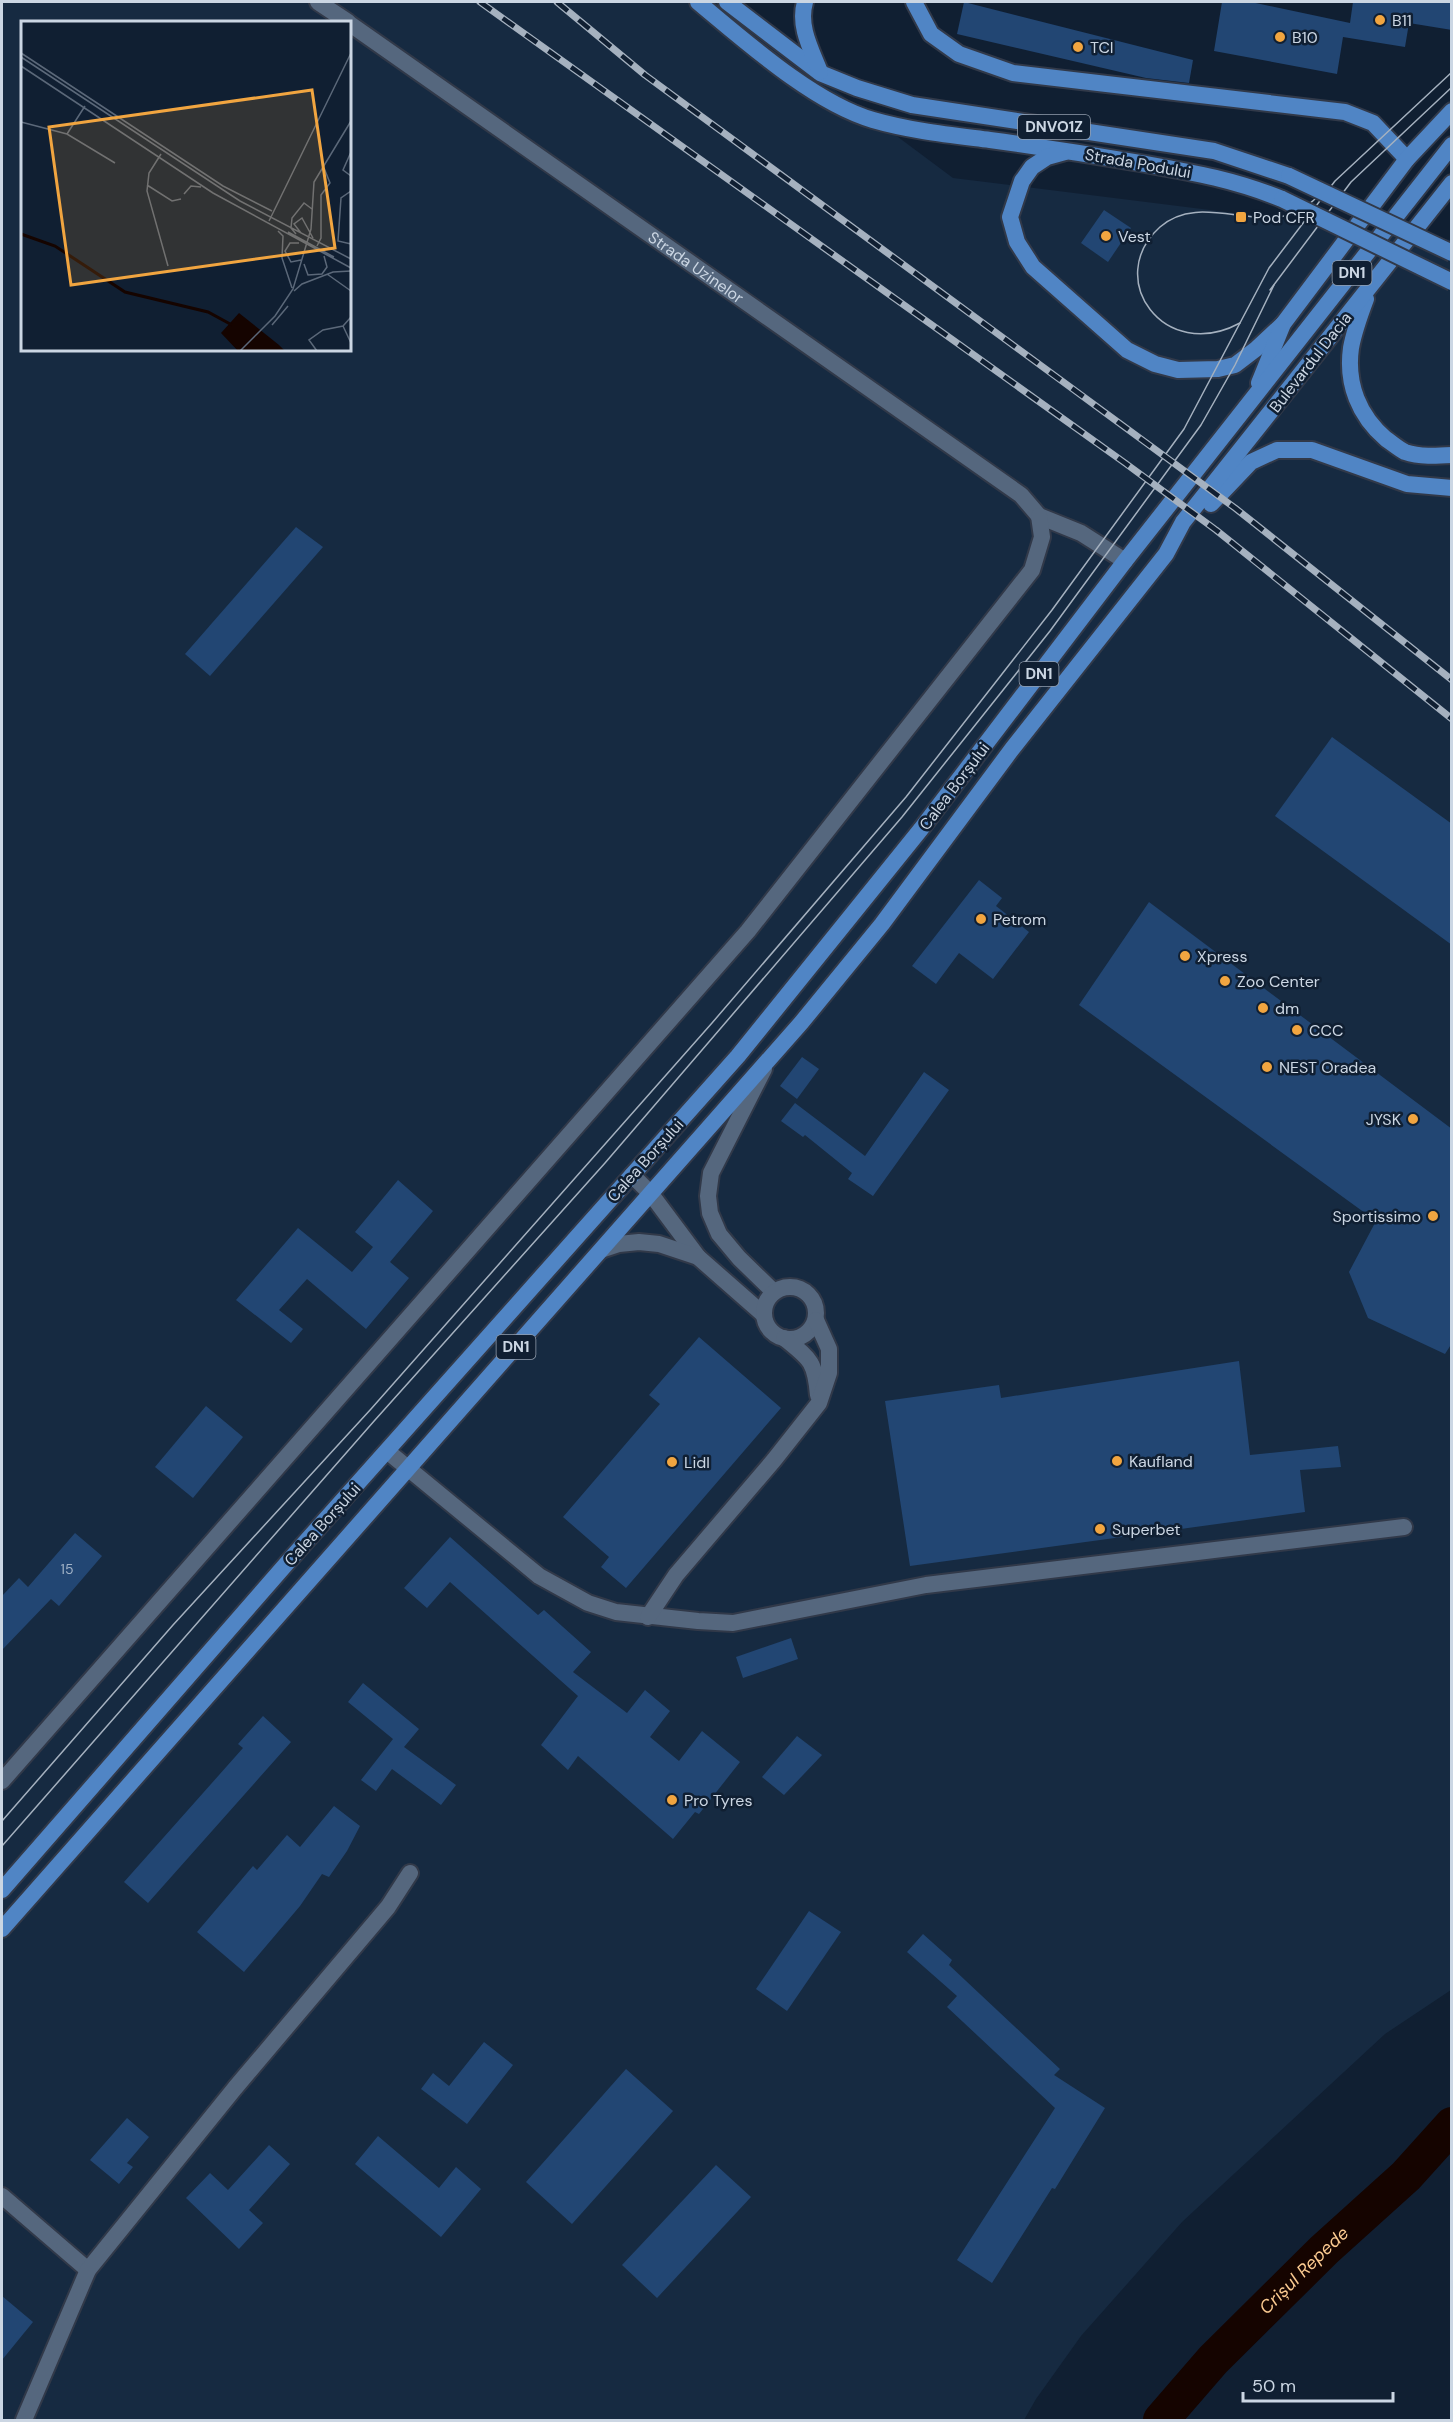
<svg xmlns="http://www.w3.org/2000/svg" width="1453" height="2422" viewBox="0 0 1453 2422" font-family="'DM Sans',sans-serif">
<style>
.built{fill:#162a41;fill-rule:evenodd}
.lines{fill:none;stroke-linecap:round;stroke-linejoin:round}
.river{stroke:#150400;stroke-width:36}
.building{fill:#224673}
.minor-casing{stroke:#313949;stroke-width:20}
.tertiary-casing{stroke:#313949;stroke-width:20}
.primary-casing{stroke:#313949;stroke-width:20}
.minor{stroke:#55677e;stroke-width:16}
.tertiary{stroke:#55677e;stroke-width:16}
.primary{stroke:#5085c5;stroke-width:16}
.tram{stroke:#a5b1bf;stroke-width:1.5}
.rail-casing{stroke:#a5b1bf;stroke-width:7}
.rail{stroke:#101f32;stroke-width:4.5;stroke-dasharray:14;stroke-linecap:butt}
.primary-bridge-casing{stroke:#313949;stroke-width:20;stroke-linecap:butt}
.primary-bridge{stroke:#5085c5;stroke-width:16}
.poi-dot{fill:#f1a540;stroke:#101f32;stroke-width:2}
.labels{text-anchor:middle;stroke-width:5;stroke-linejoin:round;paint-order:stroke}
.number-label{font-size:14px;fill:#a1b2c7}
.shield{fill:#101f32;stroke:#939fae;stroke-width:1.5}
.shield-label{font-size:15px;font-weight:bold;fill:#cbd6e3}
.poi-label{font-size:16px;fill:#cbd6e3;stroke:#101f32;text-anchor:start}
.street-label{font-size:16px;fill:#cbd6e3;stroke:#101f32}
.water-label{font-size:18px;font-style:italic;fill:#fbca90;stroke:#101f32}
.inset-river{fill:none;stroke:#150400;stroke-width:3}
.inset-road{fill:none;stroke:#5b6879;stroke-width:1.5}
.view{fill:#f1a540;fill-opacity:0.15;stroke:#f1a540;stroke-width:3}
.inset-edge{fill:none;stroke:#cbd6e3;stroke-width:3}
</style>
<rect width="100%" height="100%" fill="#101f32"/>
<!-- built -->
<path class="built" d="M2,2H727L772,43L953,178L1451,240V1990L1385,2034L1182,2222L1081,2336L1036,2399L1024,2420H2ZM22,22H350V350H22Z"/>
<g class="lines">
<!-- river -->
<path class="river" id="s1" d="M1161,2420L1213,2360L1324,2250L1406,2176L1452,2125"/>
</g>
<!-- building -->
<g class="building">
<path d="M964,2L1193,60L1189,83L1146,78L957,34Z"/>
<path d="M1222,2H1251L1350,23L1353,2H1452V30L1409,23L1405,47L1343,37L1337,74L1214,51Z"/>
<path d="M1104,210L1131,228L1108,262L1081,243Z"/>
<path d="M296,527L323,547L210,676L185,654Z"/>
<path d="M1332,737L1452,824V945L1275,816Z"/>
<path d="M979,880L1002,898L996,906L1029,932L993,979L959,953L936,984L912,966Z"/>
<path d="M1149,902L1452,1129V1343L1445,1354L1368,1318L1349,1272L1376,1221L1079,1005Z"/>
<path d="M802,1057L819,1069L797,1099L780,1086Z"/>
<path d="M924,1072L949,1090L873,1196L848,1179L852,1173L805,1135L803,1137L781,1121L795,1103L865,1156Z"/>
<path d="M398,1180L433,1211L390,1262L409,1278L366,1329L307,1279L279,1310L303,1329L291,1343L236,1300L298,1228L352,1272L373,1247L355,1232Z"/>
<path d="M699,1337L781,1408L626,1588L601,1567L609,1557L563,1517L660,1404L649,1395Z"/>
<path d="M1239,1361L1250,1455L1338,1446L1341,1467L1300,1470L1305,1512L910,1566L885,1401L999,1385L1001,1398Z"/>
<path d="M206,1406L243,1437L193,1498L155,1467Z"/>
<path d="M75,1533L102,1556L59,1606L51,1599L2,1650V1596L19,1578L28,1587Z"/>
<path d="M450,1537L538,1615L544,1610L591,1652L573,1672L627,1713L645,1690L670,1711L650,1737L679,1761L702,1731L740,1762L699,1814L695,1812L673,1839L578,1756L568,1770L541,1745L578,1696L450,1582L427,1608L404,1588Z"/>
<path d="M791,1638L798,1659L743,1678L736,1657Z"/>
<path d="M363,1683L419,1729L404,1747L456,1785L441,1805L392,1769L376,1791L361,1780L393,1739L348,1702Z"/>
<path d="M263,1716L291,1742L148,1903L124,1882L243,1748L238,1744Z"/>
<path d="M797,1736L822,1755L784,1795L762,1777Z"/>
<path d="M334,1806L360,1826L347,1851L329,1877L322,1874L300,1906L244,1972L197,1932L253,1866L257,1870L287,1835L300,1847Z"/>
<path d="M809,1911L841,1932L787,2011L756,1989Z"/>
<path d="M923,1934L952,1960L949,1965L1060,2069L1054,2075L1105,2108L1055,2189L1052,2188L992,2283L957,2260L1055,2108L947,2007L957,1996L907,1952Z"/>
<path d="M484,2042L513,2065L467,2124L421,2089L433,2073L449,2086Z"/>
<path d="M626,2069L673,2111L572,2224L526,2182Z"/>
<path d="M127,2118L149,2137L127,2163L133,2167L119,2184L90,2160Z"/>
<path d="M378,2136L439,2188L456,2167L481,2189L441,2237L355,2164Z"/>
<path d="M269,2145L290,2164L249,2210L263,2223L239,2249L186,2198L210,2173L228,2190Z"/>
<path d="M716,2165L751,2197L657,2298L622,2265Z"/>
<path d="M2,2296L33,2322L2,2360Z"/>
</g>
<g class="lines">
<defs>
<g id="minor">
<path d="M764,1069L711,1173L708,1196L710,1213L719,1234L739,1258L774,1292"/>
<path d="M632,1175L651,1194L698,1257"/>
<path d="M604,1249L619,1244L639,1242L659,1244L698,1257L764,1315"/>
<circle cx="790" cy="1313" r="26"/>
<path d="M784,1338C810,1359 815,1361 818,1395"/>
<path d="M387,1451L539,1576L588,1603L616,1612L698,1621L733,1623L926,1585L1404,1527"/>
<path d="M648,1617L676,1575L774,1460L819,1403L829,1373V1349L816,1320"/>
<path d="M2,2196L88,2270"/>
<path d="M24,2420L88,2270L235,2088L388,1907L410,1873"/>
</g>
<g id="tertiary">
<path d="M318,2L348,22"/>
<path id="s2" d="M350,24L1021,495L1039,516L1081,533L1125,561"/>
<path d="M2,1781L748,931L1032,570L1042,537L1039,516"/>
</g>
<g id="primary">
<path d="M698,2C745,41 814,103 873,120C911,131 951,135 990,140C1042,147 1094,155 1146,164C1196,173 1235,180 1282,199"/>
<path d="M727,2L820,73L857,88L912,105L1214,151L1289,176"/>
<path d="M805,2C798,26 811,49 820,72"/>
<path d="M914,2L931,34L959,54L1013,73L1345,112L1373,123L1407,159"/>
<path d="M1065,152L1047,157L1032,167L1022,181L1010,217L1017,242L1033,267L1127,350L1155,364L1178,370L1218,369L1235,365L1256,349L1283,324"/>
<path d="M1366,299C1360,315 1354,331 1351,348C1346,384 1359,416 1386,439C1392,443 1399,449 1405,452C1420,457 1436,456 1452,455"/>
<path d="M1259,383L1283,324L1407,159L1452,111"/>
<path d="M1211,504L1251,462L1277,450H1312L1407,484L1452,488"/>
<path d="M2,1890L301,1547L738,1056L921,829L1125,561L1452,145"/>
<path d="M2,1929L801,1023L882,924L1012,749L1166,554L1183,522L1452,183"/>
</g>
</defs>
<!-- minor casing -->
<use href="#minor" class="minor-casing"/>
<!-- tertiary casing -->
<use href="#tertiary" class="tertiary-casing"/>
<!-- primary casing -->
<use href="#primary" class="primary-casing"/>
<!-- minor -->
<use href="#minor" class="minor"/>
<!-- tertiary -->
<use href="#tertiary" class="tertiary"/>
<!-- primary -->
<use href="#primary" class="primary"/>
<!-- tram -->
<g class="tram">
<path d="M1270,290L1351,182L1452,87"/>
<path d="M1240,323C1164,364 1103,278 1160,227C1197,194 1249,228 1292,214C1301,212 1308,205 1315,199"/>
<path d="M2,1821L173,1625L371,1409L712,1023L906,797L1052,610L1184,429L1269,268L1335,181L1452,72"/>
<path d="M2,1846L375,1420L605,1163L902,817L1050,631L1201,425L1235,365L1274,285"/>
</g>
<defs>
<g id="rail">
<path d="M480,2L1125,463L1216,530L1452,719"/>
<path d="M557,2L645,75L1235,508L1452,680"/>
</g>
</defs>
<!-- rail casing -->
<use href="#rail" class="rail-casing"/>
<!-- rail -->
<use href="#rail" class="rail"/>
<defs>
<g id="primary-bridge">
<path d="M1289,176L1452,253"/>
<path d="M1282,199L1452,282"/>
</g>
</defs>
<!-- primary-bridge casing -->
<use href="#primary-bridge" class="primary-bridge-casing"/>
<!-- primary-bridge -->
<use href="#primary-bridge" class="primary-bridge"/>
</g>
<!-- markers -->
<g class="poi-dot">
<circle cx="1380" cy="20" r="6"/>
<circle cx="1280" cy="37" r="6"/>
<circle cx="1078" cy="47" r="6"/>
<rect x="1235" y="211" width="12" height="12" rx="3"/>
<circle cx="1106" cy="236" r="6"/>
<circle cx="981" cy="919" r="6"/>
<circle cx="1185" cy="956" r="6"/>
<circle cx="1225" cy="981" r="6"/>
<circle cx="1263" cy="1008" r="6"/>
<circle cx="1297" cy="1030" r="6"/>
<circle cx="1267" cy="1067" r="6"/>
<circle cx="1413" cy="1119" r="6"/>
<circle cx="1433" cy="1216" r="6"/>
<circle cx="1117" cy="1461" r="6"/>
<circle cx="672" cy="1462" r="6"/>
<circle cx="1100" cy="1529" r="6"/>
<circle cx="672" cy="1800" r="6"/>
</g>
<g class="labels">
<!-- number labels -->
<g class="number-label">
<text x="67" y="1574">15</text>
</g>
<!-- shield labels -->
<g class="shield">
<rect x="1018" y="115" width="72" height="24" rx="4.5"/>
<rect x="1332.5" y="261" width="39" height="24" rx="4.5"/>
<rect x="1019.5" y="662" width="39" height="24" rx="4.5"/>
<rect x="496.5" y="1335" width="39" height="24" rx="4.5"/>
</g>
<g class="shield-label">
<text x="1054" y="132">DNVO1Z</text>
<text x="1352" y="278">DN1</text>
<text x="1039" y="679">DN1</text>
<text x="516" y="1352">DN1</text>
</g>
<!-- poi labels -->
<g class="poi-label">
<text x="1392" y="26">B11</text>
<text x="1292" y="43">B10</text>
<text x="1090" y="53">TCI</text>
<text x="1253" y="223">Pod CFR</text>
<text x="1118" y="242">Vest</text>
<text x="993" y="925">Petrom</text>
<text x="1197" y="962">Xpress</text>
<text x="1237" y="987">Zoo Center</text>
<text x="1275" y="1014">dm</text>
<text x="1309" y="1036">CCC</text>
<text x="1279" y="1073">NEST Oradea</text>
<text x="1401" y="1125" text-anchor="end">JYSK</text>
<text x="1421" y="1222" text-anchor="end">Sportissimo</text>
<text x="1129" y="1467">Kaufland</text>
<text x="684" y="1468">Lidl</text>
<text x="1112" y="1535">Superbet</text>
<text x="684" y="1806">Pro Tyres</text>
</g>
<!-- street labels -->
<g class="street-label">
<text transform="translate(1138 163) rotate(10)" y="6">Strada Podului</text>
<text dy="6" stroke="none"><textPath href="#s2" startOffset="423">Strada Uzinelor</textPath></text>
<text transform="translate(1310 362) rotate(-52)" y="6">Bulevardul Dacia</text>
<text transform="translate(954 786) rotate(-53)" y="6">Calea Borșului</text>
<text transform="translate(645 1160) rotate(-48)" y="6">Calea Borșului</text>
<text transform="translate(322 1524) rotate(-48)" y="6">Calea Borșului</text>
</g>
<!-- water labels -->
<g class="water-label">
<text dy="6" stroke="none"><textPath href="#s1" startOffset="207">Crișul Repede</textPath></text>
</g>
</g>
<!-- overview -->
<g transform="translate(21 21)">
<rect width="330" height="330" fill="#101f32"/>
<path d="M218,292L258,324L264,330H217L200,312Z" fill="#150400"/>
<path class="inset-river" d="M0,213L34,225L104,271L187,291L211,304"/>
<path class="inset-road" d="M0,32L202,165L251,190M0,36L219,180L330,238M0,45L192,172L330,247M0,101L46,113L94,142M46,113L64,85M330,131L322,149L330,155M140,133L128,152L126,170L147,245M126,164L151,180L160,178M330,170L320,177L317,220L330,223M163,173L170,165L180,166M248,200L330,32M257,210L262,215L261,237L271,267M267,211L313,236M280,212L273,203L281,197L292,217M275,213L270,207L271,197L283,182L291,188M278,222H269L264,230L270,241L280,239M296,225L300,217V174L309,162L303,147M283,243L287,254L301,253L306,246L303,235M306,253L330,270M273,270L281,263L312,251L330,250M251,304L267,285M322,305L330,322M219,330L254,295L272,268L290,208L293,161L330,100M296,330L288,319L302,309L322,305L330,296"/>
<path class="view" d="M291,69L314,227L50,264L28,106Z"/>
<rect width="330" height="330" class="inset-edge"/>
</g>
<!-- border -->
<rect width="1453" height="2422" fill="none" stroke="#cbd6e3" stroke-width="6"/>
<!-- scale -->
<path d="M1243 2392v9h150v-9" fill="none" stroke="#cbd6e3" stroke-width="3"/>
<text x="1252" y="2392" font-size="18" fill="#cbd6e3" stroke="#101f32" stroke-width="4.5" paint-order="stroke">50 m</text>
</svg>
